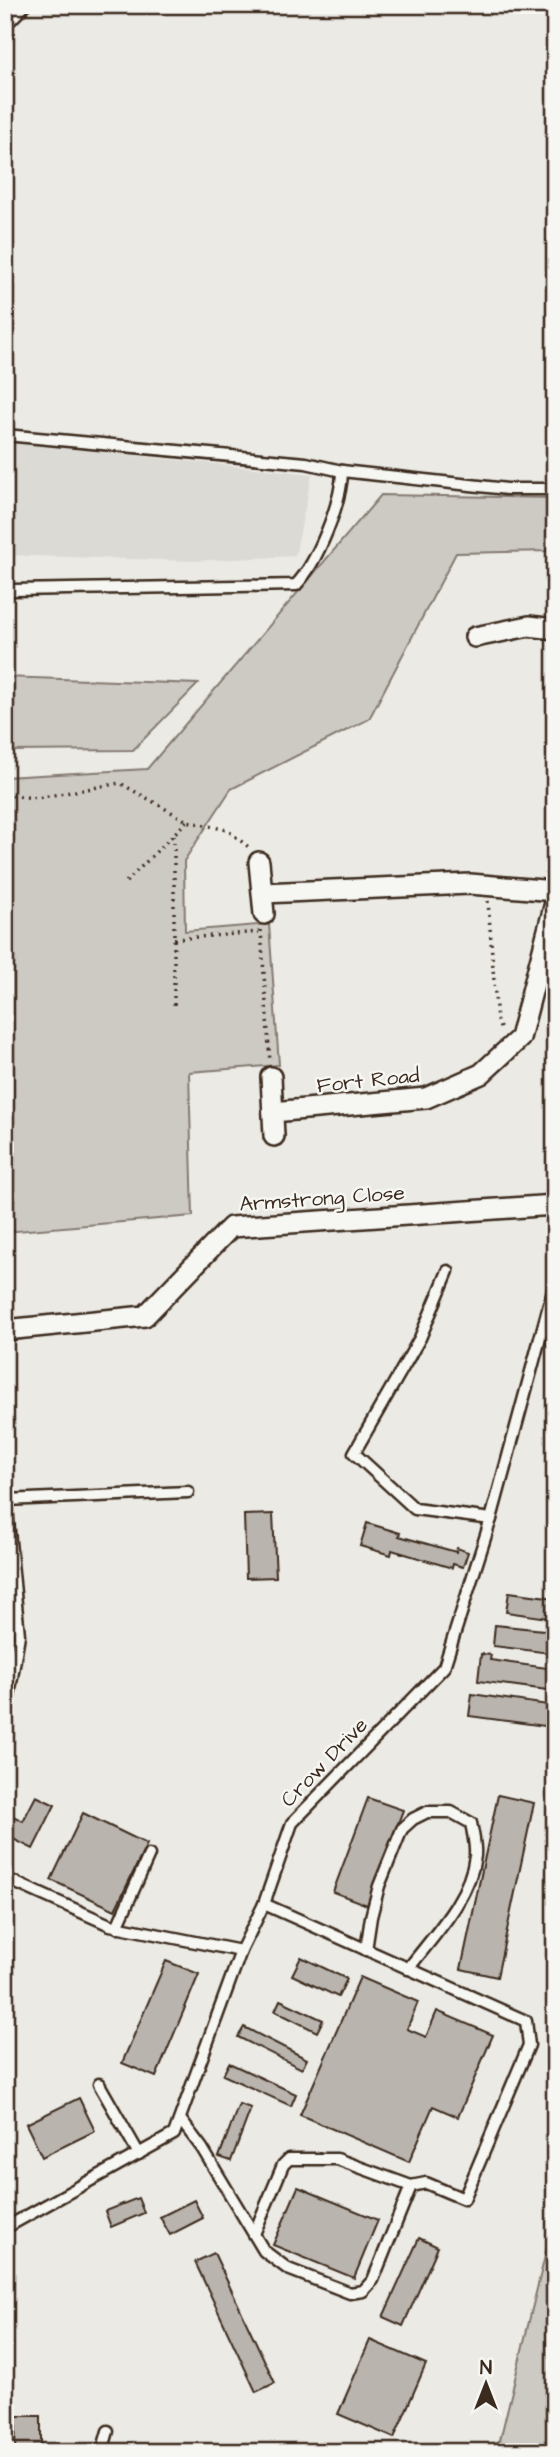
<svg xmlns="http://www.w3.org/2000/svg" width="560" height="2457" viewBox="0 0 560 2457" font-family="'Architects Daughter',sans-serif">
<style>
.built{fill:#dcdad4}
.green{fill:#cdcac4;stroke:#847a71;stroke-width:2}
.building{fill:#bab4ae;stroke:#3b2a1e;stroke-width:2}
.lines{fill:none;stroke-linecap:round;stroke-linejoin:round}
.service-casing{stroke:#3b2a1e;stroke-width:15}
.minor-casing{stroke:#3b2a1e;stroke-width:24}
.path{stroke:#3b2a1e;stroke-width:3.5;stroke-dasharray:2 5;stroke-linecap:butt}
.service{stroke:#f6f6f2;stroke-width:10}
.minor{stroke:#f6f6f2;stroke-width:19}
.labels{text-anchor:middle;stroke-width:5;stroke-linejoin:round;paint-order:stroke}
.street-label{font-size:21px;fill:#3b2a1e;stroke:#f6f6f2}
</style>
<rect width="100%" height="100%" fill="#ebeae5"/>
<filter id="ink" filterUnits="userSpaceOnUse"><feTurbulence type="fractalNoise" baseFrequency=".0143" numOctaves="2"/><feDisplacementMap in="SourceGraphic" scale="14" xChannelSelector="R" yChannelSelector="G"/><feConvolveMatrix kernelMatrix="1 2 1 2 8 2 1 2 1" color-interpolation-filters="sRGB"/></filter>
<g filter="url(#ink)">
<!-- built -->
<path class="built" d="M5,442L312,474L295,556L192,561L5,555Z"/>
<!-- green -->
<g class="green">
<path d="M381,495L555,498V551L456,553L369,719L231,789L184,861L185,931L269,924L279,1065L189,1072L193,1216L5,1232V777L147,769Z"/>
<path d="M5,677L198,684L133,750L5,751Z"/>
<path d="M555,2215V2452H481L500,2440Z"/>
</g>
<!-- building -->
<g class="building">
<path d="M273,1514L276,1577L246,1578L244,1515Z"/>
<path d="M367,1523L400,1533L399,1536L456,1552L457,1548L468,1552L463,1567L453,1564L452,1568L392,1550L391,1555L360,1546Z"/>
<path d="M509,1592L555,1598V1619L506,1612Z"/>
<path d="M495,1625L553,1631L550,1653L493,1646Z"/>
<path d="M481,1654L491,1655L490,1660L555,1669V1691L478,1681Z"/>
<path d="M472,1694L555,1706L552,1727L469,1716Z"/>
<path d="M498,1795L534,1803L497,1977L461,1969Z"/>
<path d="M36,1796L55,1805L33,1849L5,1835V1812L23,1821Z"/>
<path d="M368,1798L403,1810L367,1905L333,1892Z"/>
<path d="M83,1813L147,1844L115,1910L51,1880Z"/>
<path d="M301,1957L347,1979L338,1997L292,1975Z"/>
<path d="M166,1961L199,1974L156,2077L122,2063Z"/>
<path d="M360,1977L418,2002L407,2029L426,2037L437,2011L493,2035L458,2117L433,2106L409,2162L300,2115Z"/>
<path d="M280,2000L323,2020L317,2032L275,2011Z"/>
<path d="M244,2027L307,2059L302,2069L238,2037Z"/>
<path d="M229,2063L296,2094L291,2106L223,2075Z"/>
<path d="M79,2098L95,2131L42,2157L26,2124Z"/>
<path d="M239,2104L251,2108L231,2161L219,2157Z"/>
<path d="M298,2187L378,2220L354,2278L273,2245Z"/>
<path d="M138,2198L144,2213L111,2227L105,2211Z"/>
<path d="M194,2200L203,2218L170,2235L160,2217Z"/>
<path d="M419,2238L438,2247L403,2326L383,2317Z"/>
<path d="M214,2253L275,2383L256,2392L195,2262Z"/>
<path d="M370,2340L426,2364L394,2438L338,2414Z"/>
<path d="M16,2416H41V2450L15,2449Z"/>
</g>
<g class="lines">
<defs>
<g id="service">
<path d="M5,435L306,463L342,471C342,502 317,563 296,585L13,590"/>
<path d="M342,471L507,489H555"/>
<path d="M448,1271L420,1338L354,1453L415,1509L491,1519"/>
<path d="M5,1720L19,1635L6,1500L188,1492"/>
<path d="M5,1878L110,1925L241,1951"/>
<path d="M117,1927L149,1855"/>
<path d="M366,1950L371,1917L379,1886L402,1829L413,1819L427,1812H451L471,1823C473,1834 476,1845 475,1856C470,1899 433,1936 408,1969"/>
<path d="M99,2084L139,2154"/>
<path d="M180,2119L202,2148L264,2251L288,2269L350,2293L363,2291L373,2280L411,2186L426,2183L464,2199L529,2045L526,2021L264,1904"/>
<path d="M5,2228L174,2134L241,1951L264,1904L292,1823L444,1667L491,1519L555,1283"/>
<path d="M254,2234L283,2165L289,2159H337L411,2186"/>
<path d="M102,2452L108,2431"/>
</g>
<g id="minor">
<path d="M5,19L19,5"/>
<path d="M475,637L529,626L555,629"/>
<path d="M259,862L264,914"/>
<path d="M263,893L470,884L555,891"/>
<path d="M271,1077L274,1136"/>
<path d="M273,1112L426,1098L481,1074L520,1038L555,903"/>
<path d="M5,1330L145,1316L231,1227L555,1205"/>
</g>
</defs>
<!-- service casing -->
<use href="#service" class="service-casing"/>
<!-- minor casing -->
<use href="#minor" class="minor-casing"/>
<!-- path -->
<g class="path">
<path d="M5,795L37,798L120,783L187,821L227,830L250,848"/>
<path d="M126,882L187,821"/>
<path d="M488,901L497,1021L502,1032"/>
<path d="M261,930L270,1062"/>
<path d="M174,939L259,932"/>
<path d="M174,1005V834"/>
</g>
<!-- service -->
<use href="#service" class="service"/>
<!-- minor -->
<use href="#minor" class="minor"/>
</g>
</g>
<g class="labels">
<!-- street labels -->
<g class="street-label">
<text transform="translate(368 1080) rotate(-6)" y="7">Fort Road</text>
<text transform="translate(322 1198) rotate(-4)" y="7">Armstrong Close</text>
<text transform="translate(324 1762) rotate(-46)" y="7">Crow Drive</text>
</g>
</g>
<!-- margin -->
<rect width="560" height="2457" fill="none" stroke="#f6f6f2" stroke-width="28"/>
<rect x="14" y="14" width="532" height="2429" fill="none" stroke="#3b2a1e" stroke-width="2.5" filter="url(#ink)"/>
<!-- north arrow -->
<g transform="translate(486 2384)" stroke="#f6f6f2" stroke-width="5" paint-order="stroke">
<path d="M0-5L12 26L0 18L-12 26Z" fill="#3b2a1e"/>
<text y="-10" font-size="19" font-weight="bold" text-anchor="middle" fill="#3b2a1e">N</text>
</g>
</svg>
